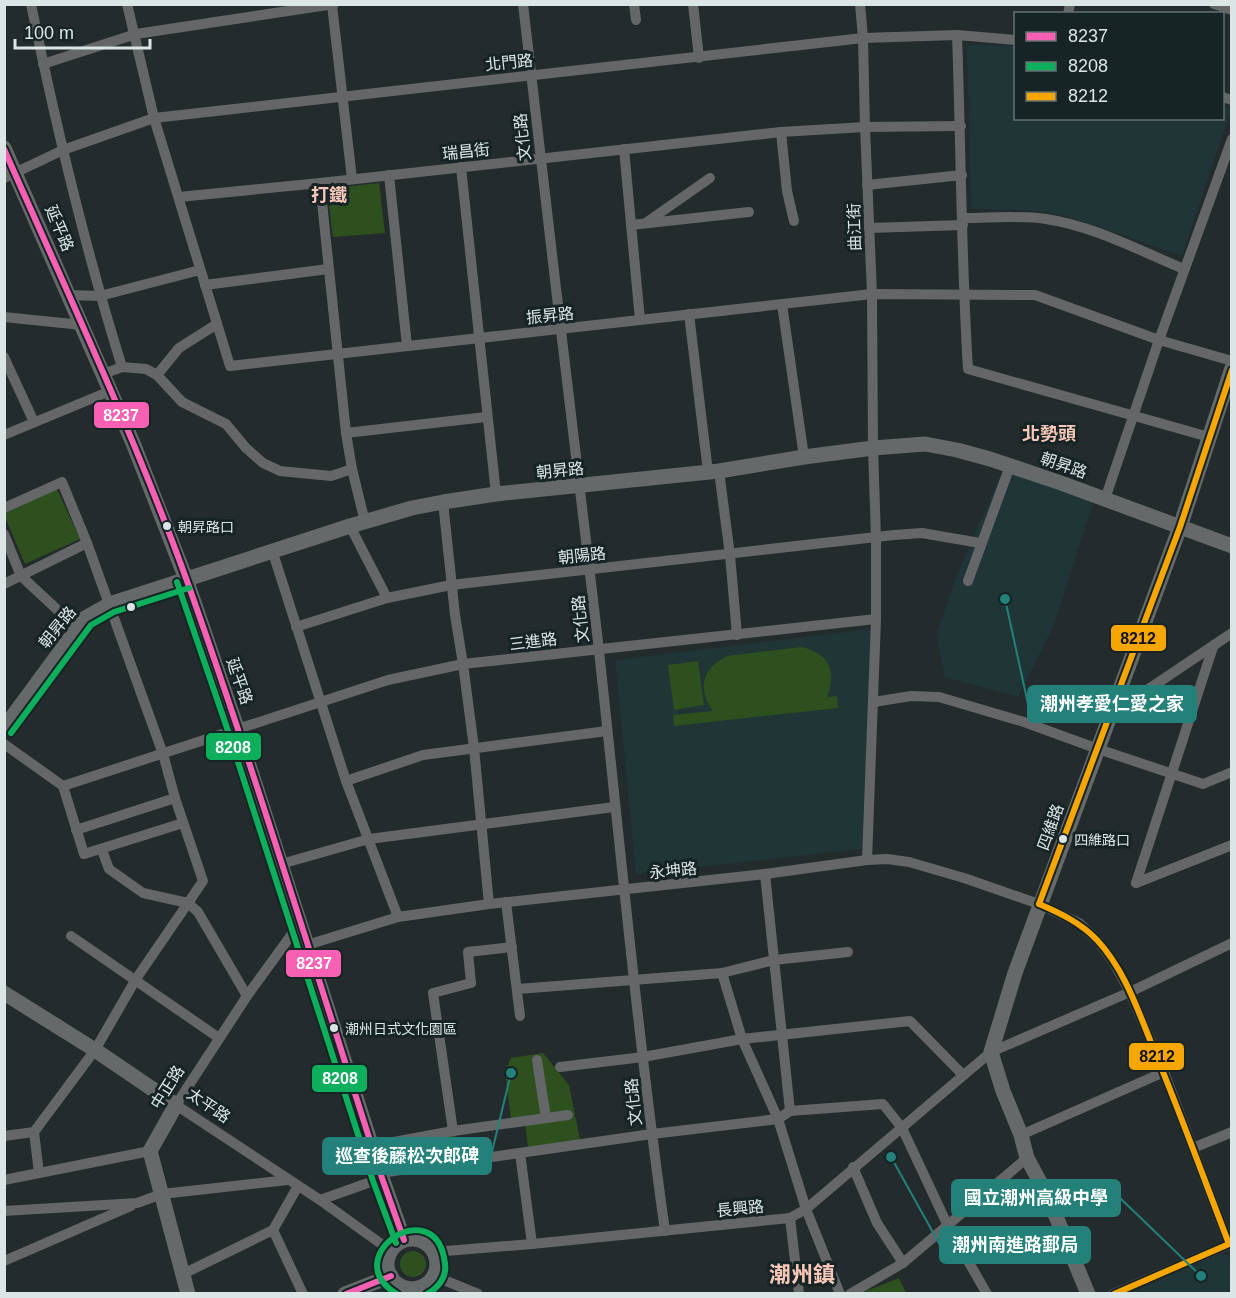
<svg xmlns="http://www.w3.org/2000/svg" width="1236" height="1298" viewBox="0 0 1236 1298" font-family="Helvetica,'Noto Sans TC',sans-serif">
<style>
.built{fill:#203536}
.green{fill:#2d501e}
.lines{fill:none;stroke-linecap:round;stroke-linejoin:round}
.street{stroke:#646668;stroke-width:10}
.secondary{stroke:#65696a;stroke-width:15}
.bus-1-casing{stroke:#162425;stroke-width:10}
.bus-2-casing{stroke:#162425;stroke-width:10}
.bus-3-casing{stroke:#162425;stroke-width:10}
.bus-1{stroke:#f860b3;stroke-width:6}
.bus-2{stroke:#0daf5c;stroke-width:6}
.bus-3{stroke:#f7a600;stroke-width:6}
.bus-dot{fill:#dce5e6;stroke:#162425;stroke-width:2}
.labels{text-anchor:middle;stroke-width:6;stroke-linejoin:round;paint-order:stroke}
.bus-label{font-size:14px;fill:#dce5e6;stroke:#162425;text-anchor:start}
.street-label{font-size:16px;fill:#dce5e6;stroke:#162425}
.neighbourhood-label{font-size:18px;font-weight:bold;fill:#f9c8b9;stroke:#162425}
.district-label{font-size:22px;font-weight:bold;fill:#f9c8b9;stroke:#162425}
.leader{fill:none;stroke:#24817a;stroke-width:2}
.callout-dot{fill:#24817a;stroke:#162425;stroke-width:2}
.callout{fill:#24817a;stroke:#24817a;stroke-width:2}
.callout-label{font-size:18px;text-anchor:middle;font-weight:bold;fill:#fff}
.line-badge{stroke:#162425;stroke-width:2}
.badge-label{font-size:16px;text-anchor:middle;font-weight:bold;fill:#fff}
.pale-badge-label{font-size:16px;text-anchor:middle;font-weight:bold;fill:#111}
</style>
<rect width="100%" height="100%" fill="#242b2c"/>
<!-- built -->
<g class="built">
<path d="M967,44L1015,46L1016,118H1222L1223,106L1231,109L1182,256L1064,215L1028,210L971,209Z"/>
<path d="M1003,470L1095,498L1054,625L1018,697L945,677L936,635L958,572Z"/>
<path d="M871,629L868,848L636,874L615,660Z"/>
<path d="M1223,1253L1231,1258V1293H1130Z"/>
</g>
<!-- green -->
<g class="green">
<path d="M379,183L385,233L333,237L327,189Z"/>
<path d="M57,489L80,539L25,564L5,517L4,512Z"/>
<path d="M802,647C830,654 837,672 827,697L837,696L838,708L674,726L673,715L713,711C697,689 702,668 727,656Z"/>
<path d="M698,661L704,705L674,710L668,665Z"/>
<path d="M543,1053L569,1085L580,1140L528,1147L525,1125L455,1135L456,1157L398,1165L390,1138L511,1119L505,1071L511,1058Z"/>
<circle cx="413" cy="1264" r="13"/>
<path d="M899,1278L906,1293L859,1294Z"/>
</g>
<g class="lines">
<!-- street -->
<g class="street">
<path d="M31,4C56,127 85,248 122,367"/>
<path d="M127,4L154,118L230,366L872,294L1035,295L1159,340L1232,361"/>
<path d="M523,4C546,214 573,423 597,633C619,832 637,1032 665,1231"/>
<path d="M634,4L636,20"/>
<path d="M693,4L699,58"/>
<path d="M860,4L863,38L865,127L872,294L873,448L876,538V619L867,860"/>
<path d="M1214,4L1232,10"/>
<path d="M332,5L352,179"/>
<path d="M1068,14L1070,4"/>
<path d="M957,35C961,146 961,258 968,369L1209,437"/>
<path d="M43,64L136,34L334,4"/>
<path d="M1222,97L1232,100"/>
<path d="M781,132L787,191L794,221"/>
<path d="M624,149L640,320"/>
<path d="M461,167L496,494"/>
<path d="M389,175L407,346"/>
<path d="M4,178L63,150L154,118L863,38L957,35L1016,40"/>
<path d="M320,183L346,433L352,469L365,522"/>
<path d="M867,185L962,175"/>
<path d="M179,197L320,183L781,132L865,127L961,126"/>
<path d="M963,218C990,218 1019,215 1046,219C1094,226 1140,251 1184,269"/>
<path d="M647,222L710,178"/>
<path d="M631,225L749,212"/>
<path d="M869,228L963,225"/>
<path d="M205,285L328,269"/>
<path d="M69,295L100,296L200,270"/>
<path d="M782,304L804,457"/>
<path d="M689,314L708,472"/>
<path d="M4,317L82,325"/>
<path d="M4,357L34,422"/>
<path d="M103,374L122,367L146,369L157,375L182,402L226,424L246,448L263,463L280,471L331,476L352,469"/>
<path d="M157,375L179,348L217,324"/>
<path d="M346,433L486,417"/>
<path d="M4,435L110,391"/>
<path d="M719,471L730,555L737,635"/>
<path d="M1105,499L1159,340L1232,139"/>
<path d="M443,502L455,615L463,664L474,748L489,904"/>
<path d="M4,508L62,482L87,543L163,754L175,798L203,881L136,979L95,1050L34,1132L39,1173"/>
<path d="M350,526L387,598"/>
<path d="M4,534L21,576L77,628"/>
<path d="M272,550L346,781L398,917"/>
<path d="M968,581L1010,466"/>
<path d="M4,584L87,543"/>
<path d="M296,627L387,598L451,585L894,535L922,533L980,543"/>
<path d="M874,702L911,696L939,697L1024,722L1098,749L1203,784L1232,772"/>
<path d="M1110,715L1232,633"/>
<path d="M4,744L63,786L388,680L463,664L876,619"/>
<path d="M346,781L423,755L607,731"/>
<path d="M63,786L84,854L183,823"/>
<path d="M76,830L175,798"/>
<path d="M102,850L109,869L143,893L188,903L198,912L247,996"/>
<path d="M281,864L369,839L614,807"/>
<path d="M765,874L790,1111"/>
<path d="M1136,883L1213,647"/>
<path d="M1136,883L1232,845"/>
<path d="M506,902L520,1016"/>
<path d="M300,923L247,996L176,1105L320,1200L391,1251"/>
<path d="M71,936L219,1038"/>
<path d="M307,945L398,917L489,904L765,874L867,860L887,859L909,862L964,878L1039,904L1079,923L1098,941L1113,961L1130,992L1164,1072L1229,1244"/>
<path d="M722,973L742,1039L778,1119L806,1209L840,1294"/>
<path d="M518,989L722,973L774,960L848,952"/>
<path d="M537,1060L546,1118"/>
<path d="M560,1067L643,1057L742,1039L910,1021L963,1075"/>
<path d="M453,1131L568,1115"/>
<path d="M1021,1135L1164,1072"/>
<path d="M4,1136L34,1132"/>
<path d="M372,1146L453,1131L433,993L471,983L468,952L512,947"/>
<path d="M1193,1148L1232,1132"/>
<path d="M520,1153L532,1244"/>
<path d="M853,1167L877,1223L903,1263"/>
<path d="M380,1173L652,1134L778,1119L790,1111L883,1104L902,1128L948,1226L987,1294"/>
<path d="M4,1180L150,1151"/>
<path d="M320,1200L382,1178"/>
<path d="M4,1211L137,1203L162,1194L288,1180"/>
<path d="M790,1218L799,1294"/>
<path d="M273,1230L303,1294"/>
<path d="M434,1252L532,1244L790,1218L806,1209L991,1052L1130,992L1232,943"/>
<path d="M4,1261L131,1206"/>
<path d="M183,1274L273,1230L298,1186"/>
<path d="M434,1276L478,1294"/>
<path d="M401,1294L403,1287"/>
<path d="M850,1294L903,1263L1027,1158"/>
<path d="M1113,1294L1232,1243"/>
</g>
<!-- secondary -->
<g class="secondary">
<path d="M4,148L133,443L186,579L237,728L382,1178L404,1240"/>
<path d="M4,728L85,618L110,604L350,526L412,508L443,502L496,494L719,471L804,457L873,448L925,444L957,450L990,459L1061,483L1232,546"/>
<path d="M4,993L95,1050L176,1105L150,1151L188,1294"/>
<circle cx="412" cy="1264" r="25"/>
<path d="M345,1294L391,1276"/>
<path d="M1088,1294L1048,1197L1027,1158L1021,1135L1003,1091L991,1052L1015,973L1180,527L1232,368"/>
</g>
<defs>
<g id="bus-1">
<path d="M4,149C67,292 134,434 187,581C257,778 318,979 382,1178L404,1240"/>
<path d="M346,1294L391,1276"/>
</g>
<g id="bus-2">
<path d="M177,582L228,731L373,1181L396,1243"/>
<path d="M11,733L91,625L114,612L189,588"/>
<path d="M397,1294C335,1257 437,1189 445,1264C447,1277 438,1288 427,1294"/>
</g>
<g id="bus-3">
<path d="M1039,904L1180,527L1232,370"/>
<path d="M1039,904C1060,913 1081,923 1097,940C1123,968 1136,1005 1150,1040C1178,1107 1203,1176 1229,1244"/>
<path d="M1114,1294L1229,1244"/>
</g>
</defs>
<!-- bus-1 casing -->
<use href="#bus-1" class="bus-1-casing"/>
<!-- bus-2 casing -->
<use href="#bus-2" class="bus-2-casing"/>
<!-- bus-3 casing -->
<use href="#bus-3" class="bus-3-casing"/>
<!-- bus-1 -->
<use href="#bus-1" class="bus-1"/>
<!-- bus-2 -->
<use href="#bus-2" class="bus-2"/>
<!-- bus-3 -->
<use href="#bus-3" class="bus-3"/>
</g>
<!-- markers -->
<g class="bus-dot">
<circle cx="167" cy="526" r="5"/>
<circle cx="131" cy="607" r="5"/>
<circle cx="1063" cy="839" r="5"/>
<circle cx="334" cy="1028" r="5"/>
</g>
<g class="labels">
<!-- bus labels -->
<g class="bus-label">
<text x="178" y="532">朝昇路口</text>
<text x="1074" y="845">四維路口</text>
<text x="345" y="1034">潮州日式文化園區</text>
</g>
<!-- street labels -->
<g class="street-label">
<text transform="translate(509 62) rotate(-6)" y="6">北門路</text>
<text transform="translate(522 137) rotate(-96)" y="6">文化路</text>
<text transform="translate(466 151) rotate(-6)" y="6">瑞昌街</text>
<text transform="translate(854 227) rotate(-92)" y="6">曲江街</text>
<text transform="translate(60 228) rotate(67)" y="6">延平路</text>
<text transform="translate(550 315) rotate(-6)" y="6">振昇路</text>
<text transform="translate(1064 465) rotate(19)" y="6">朝昇路</text>
<text transform="translate(560 470) rotate(-6)" y="6">朝昇路</text>
<text transform="translate(582 555) rotate(-6)" y="6">朝陽路</text>
<text transform="translate(580 619) rotate(-96)" y="6">文化路</text>
<text transform="translate(57 627) rotate(-51)" y="6">朝昇路</text>
<text transform="translate(533 641) rotate(-7)" y="6">三進路</text>
<text transform="translate(240 681) rotate(71)" y="6">延平路</text>
<text transform="translate(1050 827) rotate(-70)" y="6">四維路</text>
<text transform="translate(673 870) rotate(-6)" y="6">永坤路</text>
<text transform="translate(167 1087) rotate(-58)" y="6">中正路</text>
<text transform="translate(633 1102) rotate(-96)" y="6">文化路</text>
<text transform="translate(209 1105) rotate(34)" y="6">太平路</text>
<text transform="translate(740 1208) rotate(-6)" y="6">長興路</text>
</g>
<!-- neighbourhood labels -->
<g class="neighbourhood-label">
<text x="329" y="201">打鐵</text>
<text x="1049" y="440">北勢頭</text>
</g>
<!-- district labels -->
<g class="district-label">
<text x="802" y="1282">潮州鎮</text>
</g>
</g>
<!-- callouts -->
<path class="leader" d="M1005 599L1028 704M511 1073L491 1156M1201 1276L1120 1198M891 1157L940 1245"/>
<g class="callout-dot">
<circle cx="1005" cy="599" r="6"/>
<circle cx="511" cy="1073" r="6"/>
<circle cx="1201" cy="1276" r="6"/>
<circle cx="891" cy="1157" r="6"/>
</g>
<g class="callout">
<rect x="1028" y="686" width="168" height="36" rx="6"/>
<rect x="323" y="1138" width="168" height="36" rx="6"/>
<rect x="952" y="1180" width="168" height="36" rx="6"/>
<rect x="940" y="1227" width="150" height="36" rx="6"/>
</g>
<g class="callout-label">
<text x="1112" y="710">潮州孝愛仁愛之家</text>
<text x="407" y="1162">巡查後藤松次郎碑</text>
<text x="1036" y="1204">國立潮州高級中學</text>
<text x="1015" y="1251">潮州南進路郵局</text>
</g>
<g class="line-badge">
<rect x="93" y="401" width="57" height="28" rx="6" fill="#f860b3"/>
<rect x="1110" y="624" width="57" height="28" rx="6" fill="#f7a600"/>
<rect x="205" y="732" width="57" height="29" rx="6" fill="#0daf5c"/>
<rect x="285" y="949" width="57" height="29" rx="6" fill="#f860b3"/>
<rect x="1128" y="1042" width="57" height="29" rx="6" fill="#f7a600"/>
<rect x="311" y="1064" width="57" height="29" rx="6" fill="#0daf5c"/>
</g>
<g class="badge-label">
<text x="121" y="421">8237</text>
<text x="233" y="753">8208</text>
<text x="314" y="969">8237</text>
<text x="340" y="1084">8208</text>
</g>
<g class="pale-badge-label">
<text x="1138" y="644">8212</text>
<text x="1157" y="1062">8212</text>
</g>
<!-- border -->
<rect width="1236" height="1298" fill="none" stroke="#dce5e6" stroke-width="12"/>
<!-- legend -->
<rect x="1014" y="12" width="210" height="108" fill="#162425" stroke="#657172" stroke-width="1.5"/>
<rect x="1026" y="32" width="30" height="9" fill="#f860b3" stroke="#657172" stroke-width="1.5"/>
<text x="1068" y="42" font-size="18" fill="#dce5e6">8237</text>
<rect x="1026" y="62" width="30" height="9" fill="#0daf5c" stroke="#657172" stroke-width="1.5"/>
<text x="1068" y="72" font-size="18" fill="#dce5e6">8208</text>
<rect x="1026" y="92" width="30" height="9" fill="#f7a600" stroke="#657172" stroke-width="1.5"/>
<text x="1068" y="102" font-size="18" fill="#dce5e6">8212</text>
<!-- scale -->
<path d="M15 39v9h135v-9" fill="none" stroke="#dce5e6" stroke-width="3"/>
<text x="24" y="39" font-size="18" fill="#dce5e6" stroke="#162425" stroke-width="4.5" paint-order="stroke">100 m</text>
</svg>
